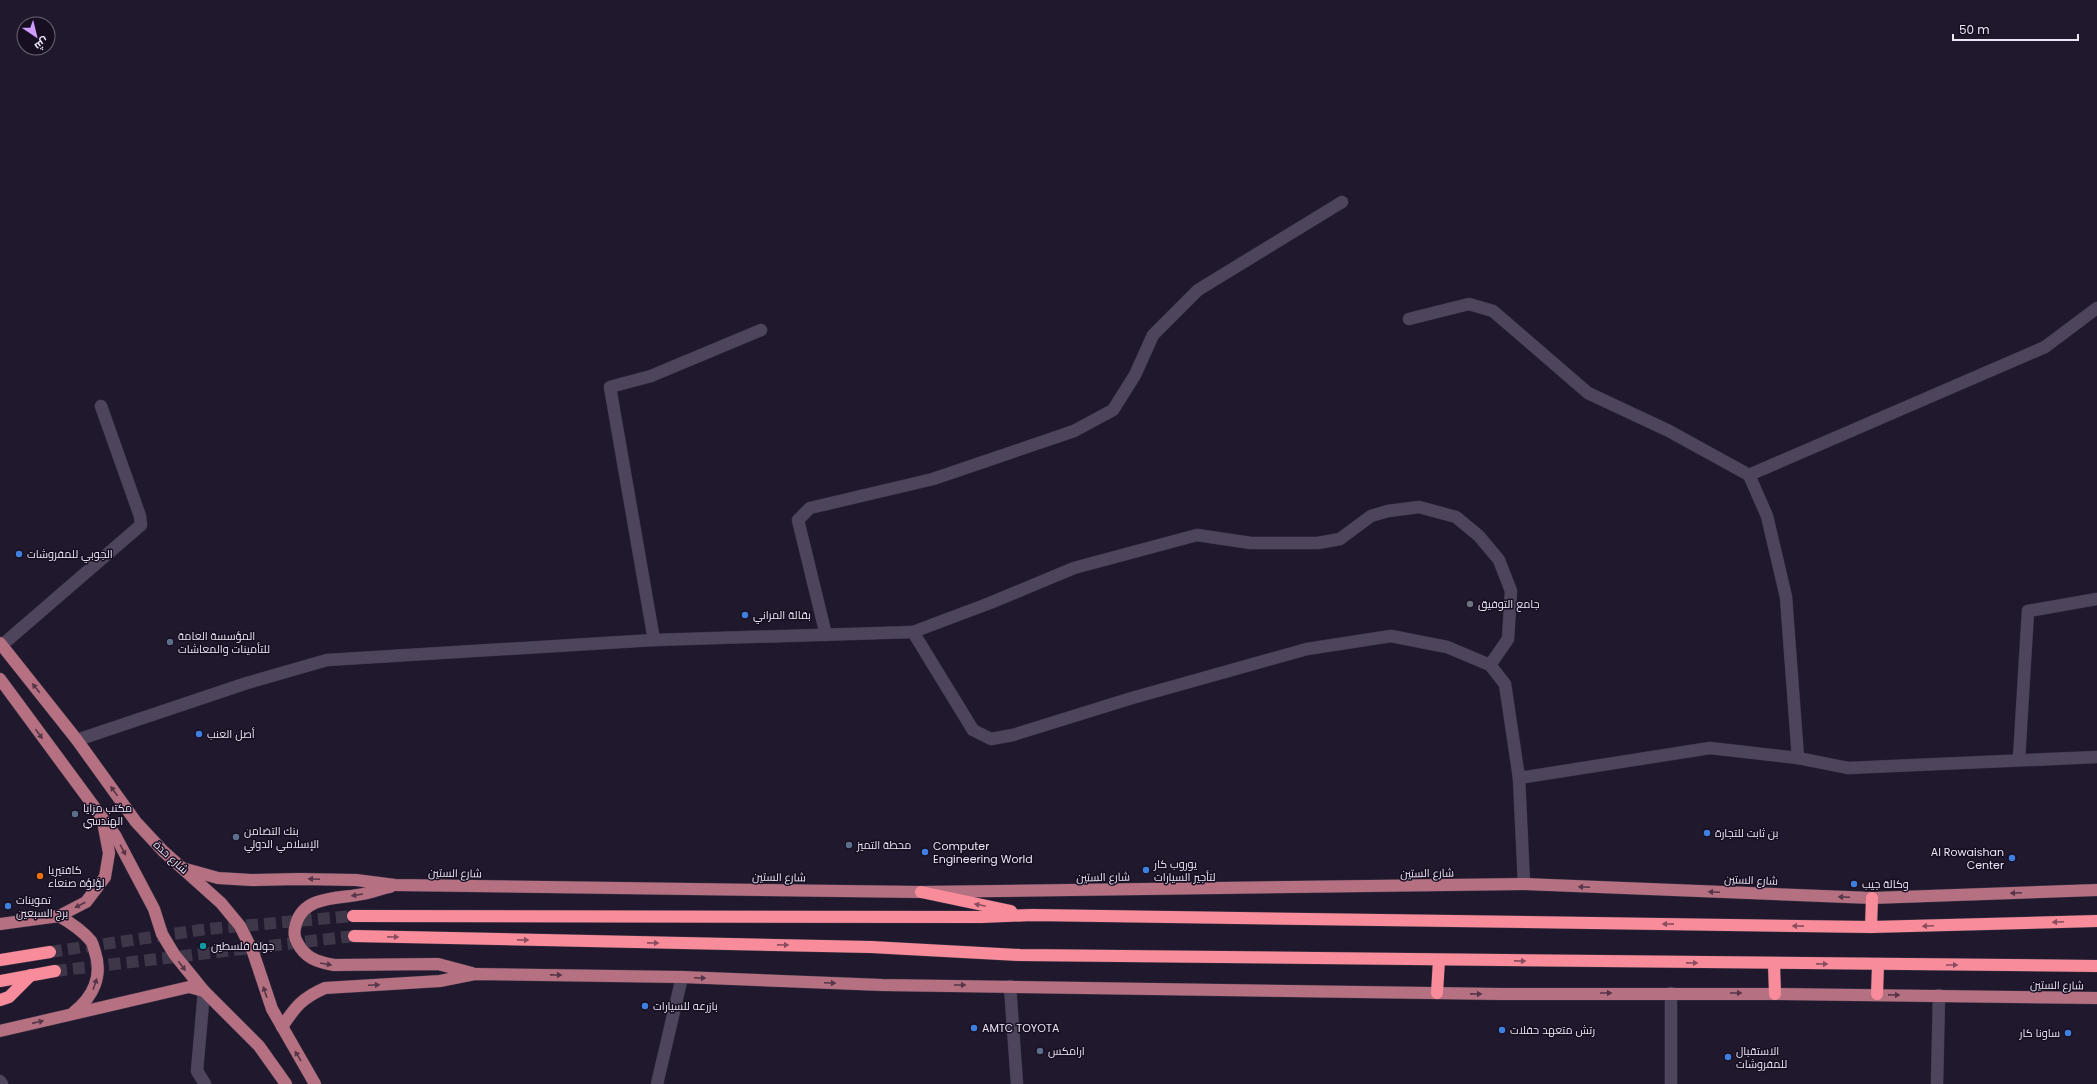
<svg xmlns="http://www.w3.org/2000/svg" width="2097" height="1084" viewBox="0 0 2097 1084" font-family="Poppins,Cairo,sans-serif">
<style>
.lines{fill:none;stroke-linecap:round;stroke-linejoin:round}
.highway-tunnel{stroke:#3e374a;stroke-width:12;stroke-dasharray:12 6;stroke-linecap:butt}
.minor-casing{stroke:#3c3545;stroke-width:13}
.major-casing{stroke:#3c3545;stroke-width:13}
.highway-casing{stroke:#3c3545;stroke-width:13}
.minor{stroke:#4e455c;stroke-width:12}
.major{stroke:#b57081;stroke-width:12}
.highway{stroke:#f98c9a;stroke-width:12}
.oneway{fill:#563548}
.oneway2{fill:#884d5e}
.shop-dot{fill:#3f7fe0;stroke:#170e22;stroke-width:1.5}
.worship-dot{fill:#6b7280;stroke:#170e22;stroke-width:1.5}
.service-dot{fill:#5c6f8a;stroke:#170e22;stroke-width:1.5}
.food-dot{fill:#e8710a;stroke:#170e22;stroke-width:1.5}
.culture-dot{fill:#0f9aa8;stroke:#170e22;stroke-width:1.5}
.labels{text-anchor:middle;stroke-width:3;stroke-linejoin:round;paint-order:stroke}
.poi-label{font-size:11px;fill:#ebe5f4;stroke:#170e22;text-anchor:start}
.street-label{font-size:11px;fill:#ebe5f4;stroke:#170e22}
</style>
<rect width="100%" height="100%" fill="#20182c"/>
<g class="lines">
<!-- highway-tunnel -->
<g class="highway-tunnel">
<path d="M50,952L207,929L353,916"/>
<path d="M55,971L354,936"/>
</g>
<defs>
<g id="minor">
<path d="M1409,319L1469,304L1493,311L1588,393L1669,431L1749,475L1767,516L1786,597L1798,758"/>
<path d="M1749,475L2045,347L2097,308"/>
<path d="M913,632L990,603L1074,568L1197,535L1251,543H1318L1340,539L1371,516L1388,511L1419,507L1456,517L1479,536L1499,560L1511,591L1508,639L1490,665"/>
<path d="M826,635L798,520L810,508L933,479L1074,431L1113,410L1135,375L1153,335L1198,290L1342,202"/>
<path d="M654,640L610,387L651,376L761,330"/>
<path d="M2,645L141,525L140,516L101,406"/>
<path d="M77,740L247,683L327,660L654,640L913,632L973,730L991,739L1013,735L1132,698L1307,649L1391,636L1447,647L1490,665L1505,684L1519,778L1524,884"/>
<path d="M2019,759L2028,611L2097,599"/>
<path d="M1519,778L1710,748L1798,758L1848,768L2097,757"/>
<path d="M1010,986L1017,1084"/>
<path d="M204,991L197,1071L205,1084"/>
<path d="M1671,993V1084"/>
<path d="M0,1081L2,1084"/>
<path d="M657,1084L682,977"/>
<path d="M1937,1084L1939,995"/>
</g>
<g id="major">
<path d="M0,643L77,740L136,822L163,851L221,903L240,926L253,952L272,1009L315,1084"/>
<path d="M0,679L115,835L154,909L162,934L174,954L204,991L259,1046L286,1084"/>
<path d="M182,868L218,878L251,880L299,879L356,880L395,885L921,892L1524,884L1872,898L2097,890"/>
<path d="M390,887C381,889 372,892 363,894C339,899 304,895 296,924C294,930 294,937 297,942C305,958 317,962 334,965L438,964L472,973"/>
<path d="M59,916C71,923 82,930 91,941C93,944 94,949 95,952C103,976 93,997 74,1012"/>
<path d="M0,924L59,916L86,902L105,877L109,853L103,822"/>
<path d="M282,1027C295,1007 302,998 325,988L440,981L475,974L682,977L882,985L1501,994H1775L2097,998"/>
<path d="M0,1031L189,987L204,991"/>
</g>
<g id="highway">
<path d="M921,892L1011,911"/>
<path d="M353,916L981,917L1032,915L1871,927L2097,921"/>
<path d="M1871,927L1872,898"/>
<path d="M354,936L871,947L1020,955L2097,966"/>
<path d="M0,960L50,952"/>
<path d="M1774,964L1775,994"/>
<path d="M0,981L55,971"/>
<path d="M1437,993L1439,960"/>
<path d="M1877,994L1878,965"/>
<path d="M0,1000L9,997L31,975"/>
</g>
</defs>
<!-- minor casing -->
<use href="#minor" class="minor-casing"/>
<!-- major casing -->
<use href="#major" class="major-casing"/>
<!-- highway casing -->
<use href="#highway" class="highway-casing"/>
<!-- minor -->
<use href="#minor" class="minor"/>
<!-- major -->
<use href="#major" class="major"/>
<!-- highway -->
<use href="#highway" class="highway"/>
</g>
<!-- one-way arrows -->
<defs><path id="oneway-solid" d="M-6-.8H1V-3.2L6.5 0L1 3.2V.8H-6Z"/></defs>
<g class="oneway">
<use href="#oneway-solid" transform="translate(36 688) rotate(-129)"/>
<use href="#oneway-solid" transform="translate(39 734) rotate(54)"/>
<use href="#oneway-solid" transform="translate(114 791) rotate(-126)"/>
<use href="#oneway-solid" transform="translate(123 850) rotate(62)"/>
<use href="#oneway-solid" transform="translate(314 879) rotate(-178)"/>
<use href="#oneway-solid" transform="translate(1584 887) rotate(-178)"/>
<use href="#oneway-solid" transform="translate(1714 892) rotate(-178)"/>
<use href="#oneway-solid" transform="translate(2016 893) rotate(178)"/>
<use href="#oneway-solid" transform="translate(357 895) rotate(171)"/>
<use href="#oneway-solid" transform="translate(1844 897) rotate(-178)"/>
<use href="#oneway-solid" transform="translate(80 905) rotate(152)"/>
<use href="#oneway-solid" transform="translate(326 964) rotate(10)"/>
<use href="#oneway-solid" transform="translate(182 966) rotate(53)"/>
<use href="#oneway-solid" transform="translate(556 975) rotate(1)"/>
<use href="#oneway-solid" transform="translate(700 978) rotate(2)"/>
<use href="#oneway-solid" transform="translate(830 983) rotate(2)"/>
<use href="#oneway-solid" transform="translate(95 984) rotate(-71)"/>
<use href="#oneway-solid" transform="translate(374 985) rotate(-3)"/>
<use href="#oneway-solid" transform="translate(960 985)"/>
<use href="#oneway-solid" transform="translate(265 992) rotate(-109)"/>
<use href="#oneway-solid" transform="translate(1606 993)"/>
<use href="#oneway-solid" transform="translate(1736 993)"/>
<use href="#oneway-solid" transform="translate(1476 994) rotate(1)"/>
<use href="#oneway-solid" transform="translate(1894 995) rotate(1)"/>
<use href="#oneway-solid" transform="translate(38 1022) rotate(-13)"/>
<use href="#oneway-solid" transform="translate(298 1056) rotate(-121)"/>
</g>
<g class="oneway2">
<use href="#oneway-solid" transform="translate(980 905) rotate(-168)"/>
<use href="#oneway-solid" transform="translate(2058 922) rotate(178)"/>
<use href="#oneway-solid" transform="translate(1668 924) rotate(-179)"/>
<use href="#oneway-solid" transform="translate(1798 926) rotate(-179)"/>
<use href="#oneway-solid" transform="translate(1928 926) rotate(178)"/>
<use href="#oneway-solid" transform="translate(393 937) rotate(1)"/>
<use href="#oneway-solid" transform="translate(523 940) rotate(1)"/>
<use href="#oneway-solid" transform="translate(653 943) rotate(1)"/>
<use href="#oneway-solid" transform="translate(783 945) rotate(1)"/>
<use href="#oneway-solid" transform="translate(1520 961) rotate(1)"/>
<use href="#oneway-solid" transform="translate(1692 963) rotate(1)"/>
<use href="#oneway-solid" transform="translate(1822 964) rotate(1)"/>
<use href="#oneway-solid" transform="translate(1952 965)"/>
</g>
<!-- markers -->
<g class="shop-dot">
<circle cx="19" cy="554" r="4"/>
<circle cx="745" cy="615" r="4"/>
<circle cx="199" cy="734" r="4"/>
<circle cx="1707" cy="833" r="4"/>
<circle cx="925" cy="852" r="4"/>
<circle cx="2012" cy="858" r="4"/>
<circle cx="1146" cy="870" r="4"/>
<circle cx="1854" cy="884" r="4"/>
<circle cx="8" cy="906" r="4"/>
<circle cx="645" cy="1006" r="4"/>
<circle cx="974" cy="1028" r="4"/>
<circle cx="1502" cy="1030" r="4"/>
<circle cx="2068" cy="1033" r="4"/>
<circle cx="1728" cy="1057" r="4"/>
</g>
<circle class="worship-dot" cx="1470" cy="604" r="4"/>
<g class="service-dot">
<circle cx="170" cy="642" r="4"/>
<circle cx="75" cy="814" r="4"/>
<circle cx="236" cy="837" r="4"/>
<circle cx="849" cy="845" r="4"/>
<circle cx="1040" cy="1051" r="4"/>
</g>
<circle class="food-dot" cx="40" cy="876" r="4"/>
<circle class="culture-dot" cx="203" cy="946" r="4"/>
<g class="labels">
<!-- poi labels -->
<g class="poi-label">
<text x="27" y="558">الجوبي للمفروشات</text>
<text x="1478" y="608">جامع التوفيق</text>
<text x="753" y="619">بقالة المراني</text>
<text x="178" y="640">المؤسسة العامة<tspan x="178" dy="13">للتأمينات والمعاشات</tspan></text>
<text x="207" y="738">أصل العنب</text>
<text x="83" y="812">مكتب مزايا<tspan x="83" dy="13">الهندسي</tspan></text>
<text x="244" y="835">بنك التضامن<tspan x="244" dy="13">الإسلامي الدولي</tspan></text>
<text x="1715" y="837">بن ثابت للتجارة</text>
<text x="857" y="849">محطة التميز</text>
<text x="933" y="850">Computer<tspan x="933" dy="13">Engineering World</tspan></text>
<text x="2004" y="856" text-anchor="end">Al Rowaishan<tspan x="2004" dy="13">Center</tspan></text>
<text x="1154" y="868">يوروب كار<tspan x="1154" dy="13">لتأجير السيارات</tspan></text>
<text x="48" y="874">كافتيريا<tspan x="48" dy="13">لؤلؤة صنعاء</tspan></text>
<text x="1862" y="888">وكالة جيب</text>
<text x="16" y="904">تموينات<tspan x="16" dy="13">برج السبعين</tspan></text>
<text x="211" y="950">جولة فلسطين</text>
<text x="653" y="1010">بازرعه للسيارات</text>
<text x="982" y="1032">AMTC TOYOTA</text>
<text x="1510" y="1034">رتش متعهد حفلات</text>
<text x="2060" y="1037" text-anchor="end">ساونا كار</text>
<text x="1048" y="1055">ارامكس</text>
<text x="1736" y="1055">الاستقبال<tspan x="1736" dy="13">للمفروشات</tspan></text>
</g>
<!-- street labels -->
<g class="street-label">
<text transform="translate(171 857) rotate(43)" y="4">شارع حدة</text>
<text transform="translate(455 873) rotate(1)" y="4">شارع الستين</text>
<text transform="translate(1427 873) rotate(-1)" y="4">شارع الستين</text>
<text transform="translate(779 877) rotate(1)" y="4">شارع الستين</text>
<text transform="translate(1103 877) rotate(-1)" y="4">شارع الستين</text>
<text transform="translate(1751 880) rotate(2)" y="4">شارع الستين</text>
<text transform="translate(2057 985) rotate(1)" y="4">شارع الستين</text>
</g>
</g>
<!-- north arrow -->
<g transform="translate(36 36) rotate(145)"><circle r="19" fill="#170e22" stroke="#6c6476"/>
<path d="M0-3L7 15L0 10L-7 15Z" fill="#d09dff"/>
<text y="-6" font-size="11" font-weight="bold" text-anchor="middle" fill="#ebe5f4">ش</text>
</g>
<!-- scale -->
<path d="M1953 34v6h125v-6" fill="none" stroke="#ebe5f4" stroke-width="2"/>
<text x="1959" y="34" font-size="12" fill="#ebe5f4" stroke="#170e22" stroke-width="3" paint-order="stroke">50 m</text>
</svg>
